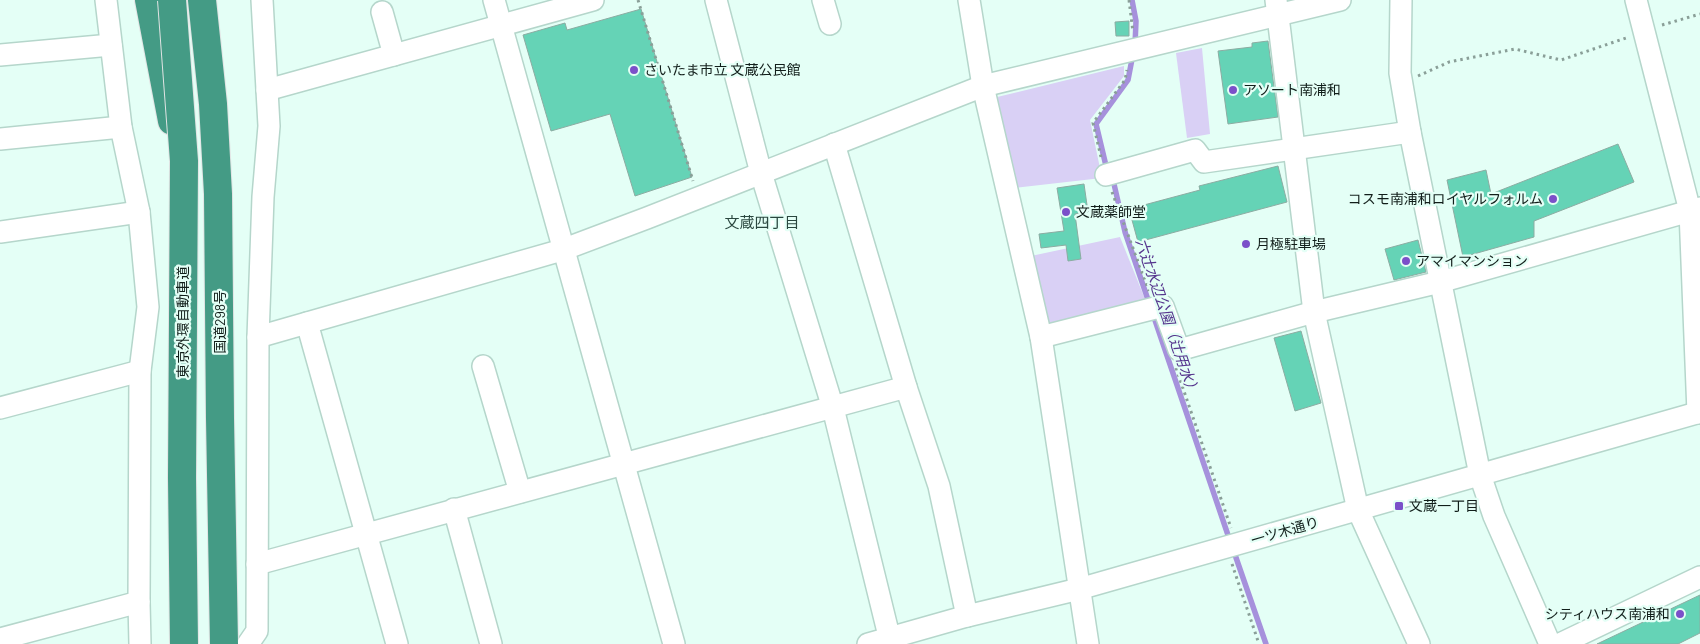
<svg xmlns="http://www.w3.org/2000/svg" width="1700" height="644" viewBox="0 0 1700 644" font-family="Barlow,'Noto Sans JP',sans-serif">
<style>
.green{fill:#d9d0f5}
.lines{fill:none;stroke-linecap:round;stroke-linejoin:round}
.stream{stroke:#a691dc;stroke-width:5.5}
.building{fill:#65d3b6;stroke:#8caca2}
.minor-casing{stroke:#b5d6cb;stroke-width:24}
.highway-casing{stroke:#e2e4e4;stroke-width:30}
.path{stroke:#8a9f98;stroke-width:3;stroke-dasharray:2.5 4;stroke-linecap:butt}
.minor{stroke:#fff;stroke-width:21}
.highway{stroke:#449b85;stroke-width:28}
.highway-bridge-casing{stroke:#e2e4e4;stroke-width:30;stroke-linecap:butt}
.highway-bridge{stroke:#449b85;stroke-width:28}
.poi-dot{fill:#7b50c9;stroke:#e4fff6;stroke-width:2}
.labels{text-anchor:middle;stroke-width:4.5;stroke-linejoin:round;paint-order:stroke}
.poi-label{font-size:14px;fill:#111e1a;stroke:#e4fff6;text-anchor:start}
.street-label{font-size:14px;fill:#111e1a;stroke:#e4fff6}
.neighbourhood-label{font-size:15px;fill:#2a473f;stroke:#e4fff6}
.water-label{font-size:15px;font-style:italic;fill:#56368e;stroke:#e4fff6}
</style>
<rect width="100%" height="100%" fill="#e4fff6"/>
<!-- green -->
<g class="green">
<path d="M1202,48L1210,134L1187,138L1176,53Z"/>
<path d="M1124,66V76L1090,120L1102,178L1014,188L993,98Z"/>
<path d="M1120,237L1149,309L1049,329L1031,256Z"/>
</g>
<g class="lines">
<!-- stream -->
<g class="stream">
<path d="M1132,0L1136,21L1135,45"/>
<path d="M1133,54L1128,80L1096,124L1107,170L1114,184L1125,232L1230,541"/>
<path d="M1233,549L1266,644"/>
</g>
</g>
<!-- building -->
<g class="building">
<path d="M641,9L692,177L635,196L610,114L551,131L523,35L565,23L567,30Z"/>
<path d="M1129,21V36H1116L1115,22Z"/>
<path d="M1268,41L1278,117L1228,124L1218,51L1252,47V43Z"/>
<path d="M1618,144L1634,182L1534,221V237L1463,257L1447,180L1486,170L1491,194Z"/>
<path d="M1278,166L1287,202L1138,242L1129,209L1200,190L1199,186Z"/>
<path d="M1084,184L1088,212L1075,214L1081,259L1068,261L1066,245L1041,248L1039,234L1064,231L1057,188Z"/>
<path d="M1418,240L1426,272L1394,280L1385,249Z"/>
<path d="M1301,331L1321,403L1295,411L1274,338Z"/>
<path d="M1700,595V633L1678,644H1597Z"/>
</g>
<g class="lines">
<defs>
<g id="minor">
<path d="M106,0L121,127L139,212L148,307L140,371L139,602L140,644"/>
<path d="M494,0C553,215 615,429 674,644"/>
<path d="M716,0L761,173L833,408L891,644"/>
<path d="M823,0L830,24"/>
<path d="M969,0L983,86L1041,337L1088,644"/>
<path d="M1276,0L1314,312L1358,510L1419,644"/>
<path d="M1401,0L1400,73L1410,132L1480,475L1494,516L1550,644"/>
<path d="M1636,0L1690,211L1698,413"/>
<path d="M382,12L394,55"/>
<path d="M0,55L111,45"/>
<path d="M267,90L593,0"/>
<path d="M0,139L121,127"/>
<path d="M1106,175L1195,150L1204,162L1410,132"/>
<path d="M0,232L139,212"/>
<path d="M307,323L397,644"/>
<path d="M258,337L562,250L647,218L983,86L1340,0"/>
<path d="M1041,337L1163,306L1179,350L1314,312L1440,282L1700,208"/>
<path d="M483,366L520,492"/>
<path d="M906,387L939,486L967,616"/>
<path d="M0,408L140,371"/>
<path d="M454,509L491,644"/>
<path d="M257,564L906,387L834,144"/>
<path d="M0,639L139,602"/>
<path d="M248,644L257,631L258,337L263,197L269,126L262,0"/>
<path d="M868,644L967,616L1079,589L1700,412"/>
<path d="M1560,644L1700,577"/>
</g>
<g id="highway">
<path d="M149,0L172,121"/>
<path d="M202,0L213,104L218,194L220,418L224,644"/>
</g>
</defs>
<!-- minor casing -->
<use href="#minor" class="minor-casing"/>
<!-- highway casing -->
<use href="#highway" class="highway-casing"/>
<!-- path -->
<g class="path">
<path d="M638,0L693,181"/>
<path d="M1129,0L1133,32"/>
<path d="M1662,25L1700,14"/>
<path d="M1418,76L1449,62L1515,49L1561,60L1626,38"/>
<path d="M1101,157L1093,123L1125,80L1127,70"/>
<path d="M1112,192L1149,291"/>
<path d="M1176,368L1231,528"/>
<path d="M1232,564L1259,644"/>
</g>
<!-- minor -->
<use href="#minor" class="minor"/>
<!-- highway -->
<use href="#highway" class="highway"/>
<defs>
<path id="highway-bridge" d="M172,0L184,161L182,478L184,644"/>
</defs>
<!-- highway-bridge casing -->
<use href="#highway-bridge" class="highway-bridge-casing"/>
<!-- highway-bridge -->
<use href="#highway-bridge" class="highway-bridge"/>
</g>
<!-- markers -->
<g class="poi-dot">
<circle cx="634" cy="70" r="5"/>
<circle cx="1233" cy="90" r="5"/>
<circle cx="1553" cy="199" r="5"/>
<circle cx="1066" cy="212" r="5"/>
<circle cx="1246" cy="244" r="5"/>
<circle cx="1406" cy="261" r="5"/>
<rect x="1394" y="501" width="10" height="10" rx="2.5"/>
<circle cx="1680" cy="614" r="5"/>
</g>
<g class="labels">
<!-- poi labels -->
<g class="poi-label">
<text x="644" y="75">さいたま市立 文蔵公民館</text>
<text x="1243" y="95">アソート南浦和</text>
<text x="1543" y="204" text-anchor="end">コスモ南浦和ロイヤルフォルム</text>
<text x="1076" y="217">文蔵薬師堂</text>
<text x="1256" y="249">月極駐車場</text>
<text x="1416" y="266">アマイマンション</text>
<text x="1409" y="511">文蔵一丁目</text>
<text x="1670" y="619" text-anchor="end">シティハウス南浦和</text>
</g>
<!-- street labels -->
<g class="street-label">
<text transform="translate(183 322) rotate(-90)" y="5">東京外環自動車道</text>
<text transform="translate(220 322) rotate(-90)" y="5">国道298号</text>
<text transform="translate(1285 531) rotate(-16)" y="5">一ツ木通り</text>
</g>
<!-- neighbourhood labels -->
<g class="neighbourhood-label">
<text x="762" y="228">文蔵四丁目</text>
</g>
<!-- water labels -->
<g class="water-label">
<text transform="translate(1167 317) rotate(71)" y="5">六辻水辺公園（辻用水）</text>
</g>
</g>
</svg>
